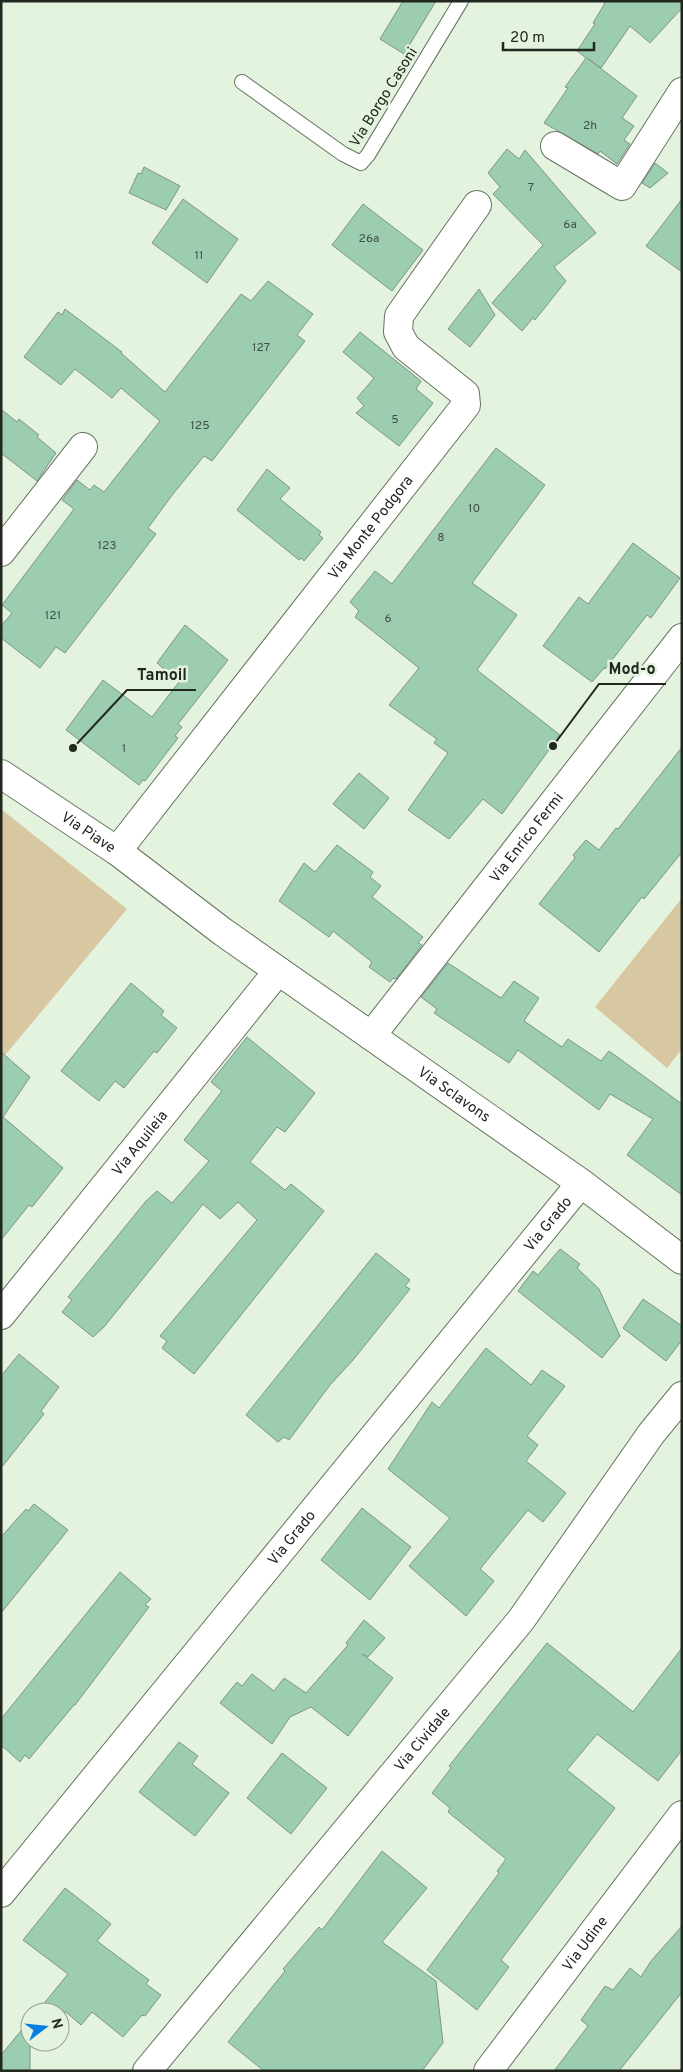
<svg xmlns="http://www.w3.org/2000/svg" width="683" height="2072" viewBox="0 0 683 2072" font-family="Overpass,sans-serif">
<style>
.green{fill:#d8c8a1}
.building{fill:#9dcdb1;stroke:#7e9487}
.lines{fill:none;stroke-linecap:round;stroke-linejoin:round}
.service-casing{stroke:#667360;stroke-width:16}
.minor-casing{stroke:#667360;stroke-width:30}
.tertiary-casing{stroke:#667360;stroke-width:30}
.service{stroke:#fff;stroke-width:14}
.minor{stroke:#fff;stroke-width:28}
.tertiary{stroke:#fff;stroke-width:28}
.labels{text-anchor:middle;stroke-width:5;stroke-linejoin:round;paint-order:stroke}
.number-label{font-size:12px;fill:#415044}
.street-label{font-size:15px;fill:#22271f;stroke:#e4f3de}
.leader{fill:none;stroke:#22271f;stroke-width:2}
.callout-dot{fill:#22271f;stroke:#e4f3de;stroke-width:2}
.callout-label{font-size:16px;text-anchor:middle;font-weight:bold;fill:#22271f;stroke:#e4f3de;stroke-width:5;stroke-linejoin:round;paint-order:stroke}
</style>
<rect width="100%" height="100%" fill="#e4f3de"/>
<!-- green -->
<g class="green">
<path d="M1,809L127,909L1,1060Z"/>
<path d="M682,898V1049L667,1068L595,1007Z"/>
</g>
<!-- building -->
<g class="building">
<path d="M403,1H436L404,54L380,39Z"/>
<path d="M602,1H682V8L650,43L630,26L601,68L587,58L637,96L622,118L634,126L624,140L630,144L617,164L600,151L598,154L544,123L568,88L565,87L586,58L577,51L595,24L593,23L605,3Z"/>
<path d="M507,149L519,159L525,150L596,233L554,267L566,281L535,320L533,318L522,331L492,303L543,245L493,194L500,187L488,173Z"/>
<path d="M655,163L668,173L650,188L642,183Z"/>
<path d="M144,167L180,186L166,210L129,193L138,173L141,174Z"/>
<path d="M183,199L238,239L207,283L152,243Z"/>
<path d="M682,199V272L646,246Z"/>
<path d="M363,204L423,250L392,291L332,245Z"/>
<path d="M268,281L313,314L297,335L305,341L212,461L204,456L173,494L148,528L156,534L65,653L56,647L40,668L1,638V626L12,613L2,605L74,509L62,500L77,480L90,490L94,485L104,492L160,421L121,388L112,398L75,369L61,385L24,357L58,312L62,315L65,309L122,352L121,353L165,392L241,294L251,301Z"/>
<path d="M479,289L495,315L470,347L448,329Z"/>
<path d="M360,332L421,381L416,389L433,403L399,446L356,413L364,406L357,398L374,378L343,352Z"/>
<path d="M1,409L17,422L19,419L39,435L37,437L56,453L37,481L1,453Z"/>
<path d="M496,448L545,485L472,583L517,615L477,670L560,735L502,814L483,799L449,839L408,810L448,753L434,743L437,739L389,705L419,668L355,617L359,611L350,602L375,571L392,584Z"/>
<path d="M267,469L290,488L280,499L321,532L319,535L323,538L304,561L301,558L299,560L237,510Z"/>
<path d="M633,543L680,578L651,618L647,615L605,669L604,668L592,682L543,646L579,597L588,604Z"/>
<path d="M185,625L228,660L178,724L182,727L175,736L178,738L145,781L143,780L139,785L66,730L103,680L152,717L179,682L157,663Z"/>
<path d="M682,747V852L644,899L642,897L599,952L539,904L575,858L573,855L586,840L599,850L616,828L618,829Z"/>
<path d="M359,773L389,798L364,829L333,804Z"/>
<path d="M337,845L373,872L370,877L381,886L372,897L423,937L418,943L422,945L396,979L393,978L390,982L369,967L372,962L333,931L329,937L279,901L304,863L315,872Z"/>
<path d="M448,963L501,998L514,981L539,998L524,1021L562,1047L568,1039L601,1061L609,1051L682,1104V1195L627,1155L653,1119L610,1094L599,1110L518,1050L509,1063L434,1013L437,1009L421,997Z"/>
<path d="M131,983L164,1011L161,1015L177,1028L157,1053L154,1051L124,1088L115,1081L99,1101L61,1071Z"/>
<path d="M247,1037L315,1093L285,1132L277,1127L250,1162L285,1190L291,1184L324,1211L194,1374L162,1348L167,1341L160,1336L257,1220L238,1202L220,1219L203,1204L104,1327L93,1337L62,1312L72,1300L68,1297L146,1201L157,1191L172,1203L209,1161L184,1140L222,1091L211,1082Z"/>
<path d="M1,1052L30,1077L3,1117L63,1168L32,1207L29,1205L1,1240Z"/>
<path d="M560,1249L580,1264L577,1268L599,1289L620,1336L602,1358L518,1291L533,1271L538,1275Z"/>
<path d="M376,1253L410,1280L405,1286L410,1289L353,1360L330,1385L289,1440L284,1437L278,1442L246,1415Z"/>
<path d="M643,1299L682,1326V1340L666,1361L623,1328Z"/>
<path d="M486,1348L531,1385L542,1370L565,1386L527,1436L538,1445L526,1461L566,1493L543,1522L528,1510L480,1569L494,1581L466,1616L409,1566L450,1518L388,1469L432,1402L439,1408Z"/>
<path d="M19,1354L59,1387L41,1411L44,1414L1,1468V1376Z"/>
<path d="M34,1504L68,1530L1,1613V1537L26,1509L28,1511Z"/>
<path d="M362,1508L411,1547L370,1600L321,1560Z"/>
<path d="M120,1572L151,1599L145,1605L149,1607L75,1705H74L29,1759L25,1755L20,1762L1,1745V1719Z"/>
<path d="M364,1620L385,1638L368,1657L362,1654L393,1678L348,1736L311,1707L290,1717L272,1744L220,1703L237,1682L242,1686L252,1674L274,1691L284,1678L306,1693L348,1645L346,1643Z"/>
<path d="M547,1643L633,1712L682,1648V1750L658,1781L597,1734L567,1770L615,1808L501,1960L509,1967L477,2010L427,1970L499,1873L497,1871L506,1859L448,1812L450,1808L432,1793L451,1768L449,1766Z"/>
<path d="M179,1742L198,1756L192,1764L229,1793L195,1836L139,1792Z"/>
<path d="M282,1753L327,1788L291,1834L247,1798Z"/>
<path d="M382,1851L427,1888L382,1942L436,1981L443,2043L422,2071H264L228,2042L285,1971L283,1969L319,1927L322,1930Z"/>
<path d="M65,1888L111,1924L97,1941L149,1980L146,1984L161,1995L145,2016L142,2015L123,2037L92,2012L81,2025L66,2012H37L68,1974L23,1940Z"/>
<path d="M682,1926V1992L619,2071H554L588,2026L581,2020L605,1986L613,1990L630,1968L641,1977L651,1961Z"/>
<path d="M30,2020V2071H1V2055Z"/>
</g>
<g class="lines">
<defs>
<path id="service" d="M242,82L343,154L361,163L368,155L461,1"/>
<g id="minor">
<path d="M555,146L622,186L682,92"/>
<path d="M1,552L83,447"/>
<path id="s1" d="M117,851L466,405L465,394L406,347L398,332L399,316L477,205"/>
<path id="s2" d="M371,1036L682,638"/>
<path id="s3" d="M1,1315L278,971"/>
<path id="s4" d="M1,1893L581,1183"/>
<path id="s5" d="M147,2071L521,1620L651,1434L682,1396"/>
<path id="s6" d="M488,2071L682,1815"/>
</g>
<g id="tertiary">
<path id="s7" d="M1,774L117,851L223,932L581,1183L682,1260"/>
</g>
</defs>
<!-- service casing -->
<use href="#service" class="service-casing"/>
<!-- minor casing -->
<use href="#minor" class="minor-casing"/>
<!-- tertiary casing -->
<use href="#tertiary" class="tertiary-casing"/>
<!-- service -->
<use href="#service" class="service"/>
<!-- minor -->
<use href="#minor" class="minor"/>
<!-- tertiary -->
<use href="#tertiary" class="tertiary"/>
</g>
<g class="labels">
<!-- number labels -->
<g class="number-label">
<text x="590" y="129">2h</text>
<text x="531" y="191">7</text>
<text x="570" y="228">6a</text>
<text x="369" y="242">26a</text>
<text x="199" y="259">11</text>
<text x="261" y="351">127</text>
<text x="395" y="423">5</text>
<text x="200" y="429">125</text>
<text x="474" y="512">10</text>
<text x="441" y="541">8</text>
<text x="107" y="549">123</text>
<text x="53" y="619">121</text>
<text x="388" y="622">6</text>
<text x="124" y="752">1</text>
</g>
<!-- street labels -->
<g class="street-label">
<text transform="translate(383 97) rotate(-58)" y="5">Via Borgo Casoni</text>
<text dy="5" stroke="none"><textPath href="#s1" startOffset="411">Via Monte Podgora</textPath></text>
<text dy="5" stroke="none"><textPath href="#s7" startOffset="105">Via Piave</textPath></text>
<text dy="5" stroke="none"><textPath href="#s2" startOffset="252">Via Enrico Fermi</textPath></text>
<text dy="5" stroke="none"><textPath href="#s7" startOffset="555">Via Sclavons</textPath></text>
<text dy="5" stroke="none"><textPath href="#s3" startOffset="221">Via Aquileia</textPath></text>
<text dy="5" stroke="none"><textPath href="#s4" startOffset="864">Via Grado</textPath></text>
<text dy="5" stroke="none"><textPath href="#s4" startOffset="459">Via Grado</textPath></text>
<text dy="5" stroke="none"><textPath href="#s5" startOffset="431">Via Cividale</textPath></text>
<text dy="5" stroke="none"><textPath href="#s6" startOffset="160">Via Udine</textPath></text>
</g>
</g>
<!-- callouts -->
<path class="leader" d="M553 746L599 684H666M73 748L127 690H196"/>
<g class="callout-dot">
<circle cx="553" cy="746" r="5"/>
<circle cx="73" cy="748" r="5"/>
</g>
<g class="callout-label">
<text x="632" y="674">Mod-o</text>
<text x="162" y="680">Tamoil</text>
</g>
<!-- border -->
<rect width="683" height="2072" fill="none" stroke="#22271f" stroke-width="5"/>
<!-- north arrow -->
<g transform="translate(45 2027) rotate(74)"><circle r="24" fill="#e4f3de" stroke="#96a192"/>
<path d="M0-4L9 19L0 12L-9 19Z" fill="#067de4"/>
<text y="-8" font-size="14" font-weight="bold" text-anchor="middle" fill="#22271f">N</text>
</g>
<!-- scale -->
<path d="M503 42v8h91v-8" fill="none" stroke="#22271f" stroke-width="2.5"/>
<text x="510" y="42" font-size="15" fill="#22271f" stroke="#e4f3de" stroke-width="4" paint-order="stroke">20 m</text>
</svg>
